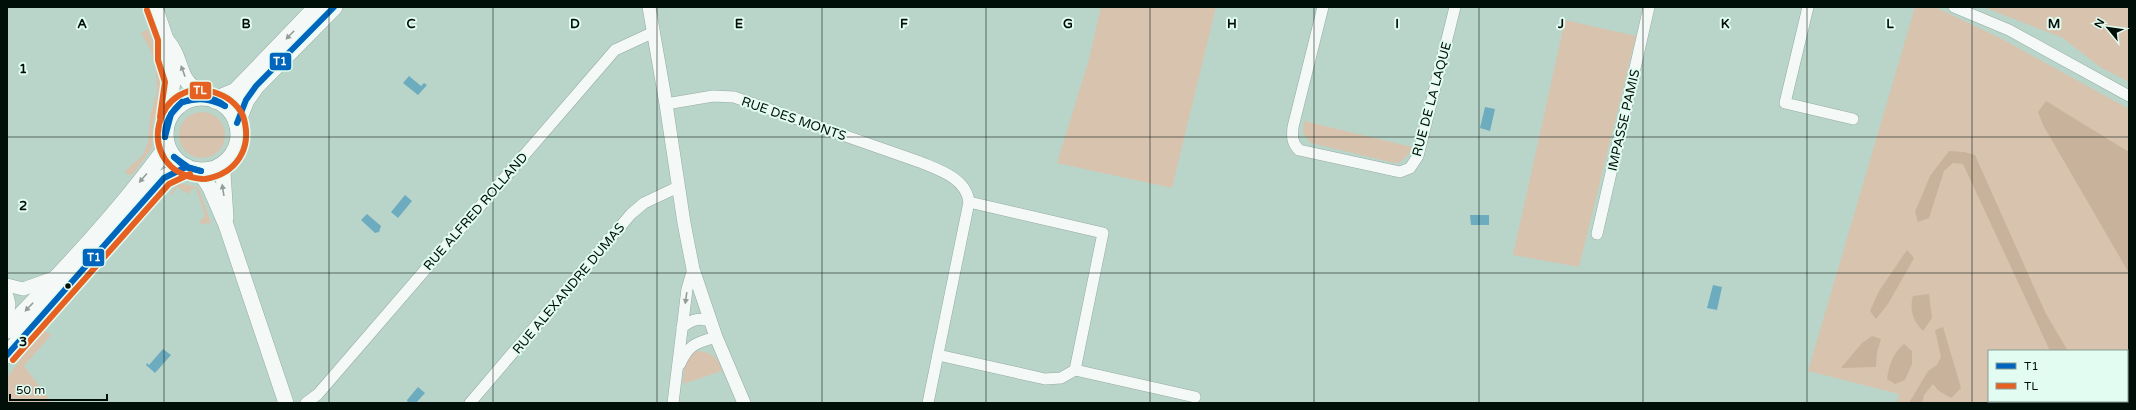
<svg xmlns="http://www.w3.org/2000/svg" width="2136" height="410" viewBox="0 0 2136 410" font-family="'Varela Round',sans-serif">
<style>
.green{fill:#d8c3ae;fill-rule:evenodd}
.forest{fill:#c8b29b}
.water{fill:#6dabbe}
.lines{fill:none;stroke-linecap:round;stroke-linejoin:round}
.minor-casing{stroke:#95aba2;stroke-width:12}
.tertiary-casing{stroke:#95aba2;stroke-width:14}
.secondary-casing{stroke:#95aba2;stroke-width:16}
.primary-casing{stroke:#95aba2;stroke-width:18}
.minor{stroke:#f4f9f7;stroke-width:11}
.tertiary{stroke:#f4f9f7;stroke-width:13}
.secondary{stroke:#f4f9f7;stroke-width:15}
.primary{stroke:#f4f9f7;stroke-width:17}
.bus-1-casing{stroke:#e2fcf1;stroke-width:9}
.bus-2-casing{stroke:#e2fcf1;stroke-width:9}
.bus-1{stroke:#0065bd;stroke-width:6}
.bus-2{stroke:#e66121;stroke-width:6}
.oneway{fill:#929c98}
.grid{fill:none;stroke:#001009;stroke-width:1;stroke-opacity:0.55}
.bus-dot{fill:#001009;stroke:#e2fcf1;stroke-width:1.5}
.labels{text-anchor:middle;stroke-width:4;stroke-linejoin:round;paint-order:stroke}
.street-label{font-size:13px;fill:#001009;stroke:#e2fcf1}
.grid-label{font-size:13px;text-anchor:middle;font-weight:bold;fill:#001009;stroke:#e2fcf1;stroke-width:4;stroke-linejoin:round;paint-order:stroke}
.line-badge{stroke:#e2fcf1;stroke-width:1.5}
.badge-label{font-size:11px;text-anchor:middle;font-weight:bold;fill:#fff}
</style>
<rect width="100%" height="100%" fill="#b9d5ca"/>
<!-- green -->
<g class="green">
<path d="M1101,7H1216L1172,188L1057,163L1089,59Z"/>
<path d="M1915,7H1935L2002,39L2129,109V403H1897L1899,394L1808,371ZM1989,351H2127V401H1989Z"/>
<path d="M1983,7H2129V82L2100,67L2063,38Z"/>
<path d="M1565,20L1636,36L1579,267L1513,255Z"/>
<path d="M148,29L157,53L162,74L161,100L153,122L152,148L132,175H128L125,171L143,155L148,142L150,116L157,91L156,71L151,51L141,33Z"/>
<circle cx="202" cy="135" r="23"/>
<path d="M1304,121L1412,147L1410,153L1399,163L1390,162L1311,143L1303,133Z"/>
<path d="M179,183L198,187L211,223L201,224L199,222L205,216L196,188H193L188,194L177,187L172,195L170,193Z"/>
<path d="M42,329L51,335L24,366L52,403H7V378Z"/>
<path d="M696,351C710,351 719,357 722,371L683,384C684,371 684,359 696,351Z"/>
</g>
<!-- forest -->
<g class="forest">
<path d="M2046,101L2129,152V273L2043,125L2038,112Z"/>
<path d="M1949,151L1964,152L1975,155L2046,314L2068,351H2050L1963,164L1953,163L1944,171L1929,218L1918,222L1915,212L1930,176Z"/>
<path d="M1907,250L1914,258L1888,304L1876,319L1870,311L1879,291Z"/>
<path d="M1929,294L1932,318L1923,331C1913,321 1909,310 1913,296Z"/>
<path d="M1943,327L1961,388L1951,398L1939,391L1933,384L1924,395L1922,403H1909L1928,371L1937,365L1941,357L1935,330Z"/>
<path d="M1872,336L1881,339L1877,352L1876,367L1841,368L1862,343Z"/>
<path d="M1904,344L1912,351V364L1905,380L1895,384L1887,379C1889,365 1893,353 1904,344Z"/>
</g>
<!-- water -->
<g class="water">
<path d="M409,76L421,86L424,83L427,85L418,95L403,83Z"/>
<path d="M1485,107L1495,109L1490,131L1480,128Z"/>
<path d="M405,195L412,201L398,218L391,212Z"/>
<path d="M367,214L381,226L379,232L375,233L361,220Z"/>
<path d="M1470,215H1489V225H1471Z"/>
<path d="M1713,285L1722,287L1717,310L1707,308Z"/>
<path d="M163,349L171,355L155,373L146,365L147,363L149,365Z"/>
<path d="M418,387L425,393L416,403H408L407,400Z"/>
</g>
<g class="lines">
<defs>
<g id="minor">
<path d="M1323,7L1293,127C1292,137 1292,143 1299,150L1400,172L1410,168L1418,156L1455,7"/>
<path d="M1808,7L1785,103L1853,119"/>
<path d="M1954,7L2009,30L2129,96"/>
<path d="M666,104L713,96L734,97L920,162C939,170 966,178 969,202L928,403"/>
<path d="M969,202L1103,233L1075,370"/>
<path d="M1597,234L1649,7"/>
<path d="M682,327C692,320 698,317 711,321"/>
<path d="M938,355L1045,379L1061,378L1075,370L1195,397"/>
<path d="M680,364C689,344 696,343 716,337"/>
<path d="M306,403L318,394L615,50L654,32"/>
<path d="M470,403L631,214L644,203L678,187"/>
<path d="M673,403L687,289L693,269"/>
</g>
<g id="tertiary">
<path d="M649,7L666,104L684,223L693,269L716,337L744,403"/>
<path d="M7,285L23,289L54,278"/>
<path d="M7,296L9,304L7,319"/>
</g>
<g id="secondary">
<path d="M155,7L166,39V58L173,81L168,118"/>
<path d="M166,39C179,55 177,62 185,78C190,87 199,92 207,97"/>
<path d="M194,170L205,180L210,188L226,225L286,403"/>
<path d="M226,218L223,173L231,156"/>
</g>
<g id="primary">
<circle cx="202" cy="134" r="37"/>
<path d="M215,100L236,91L317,7"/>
<path d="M237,123L246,100L256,86L334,7"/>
<path d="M7,330C63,272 120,212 167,147"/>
<path d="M7,355L164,178L186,167"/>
</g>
</defs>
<!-- minor casing -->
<use href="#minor" class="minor-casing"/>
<!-- tertiary casing -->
<use href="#tertiary" class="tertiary-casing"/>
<!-- secondary casing -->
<use href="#secondary" class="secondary-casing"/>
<!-- primary casing -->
<use href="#primary" class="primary-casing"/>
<!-- minor -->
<use href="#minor" class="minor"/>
<!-- tertiary -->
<use href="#tertiary" class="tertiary"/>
<!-- secondary -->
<use href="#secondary" class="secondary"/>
<!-- primary -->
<use href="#primary" class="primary"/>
<defs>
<g id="bus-1">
<path d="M183,102C197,97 213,95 225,106"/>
<path d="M183,102C199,97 210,99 225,106"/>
<path d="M237,123L246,100L256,86L334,7"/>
<path d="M165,137C164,123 172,110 182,102"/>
<path d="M165,137L171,114L182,102"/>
<path d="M174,157L188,167L201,171"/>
<path d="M174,157L185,167L201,171"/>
<path d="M7,355L164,178L186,167"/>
</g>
<g id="bus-2">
<path d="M147,10L158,40V60L165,82L160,117"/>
<path d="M202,179C129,172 155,68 219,94C230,98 241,108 244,119C252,149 236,174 205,179"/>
<path d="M13,360L169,184L190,174"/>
</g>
</defs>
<!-- bus-1 casing -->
<use href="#bus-1" class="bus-1-casing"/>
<!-- bus-2 casing -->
<use href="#bus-2" class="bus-2-casing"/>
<!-- bus-1 -->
<use href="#bus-1" class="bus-1"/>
<!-- bus-2 -->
<use href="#bus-2" class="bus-2"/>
</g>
<!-- one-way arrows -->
<defs><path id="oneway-solid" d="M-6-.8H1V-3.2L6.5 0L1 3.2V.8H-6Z"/></defs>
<g class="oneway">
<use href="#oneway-solid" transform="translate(290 35) rotate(134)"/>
<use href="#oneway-solid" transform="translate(183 71) rotate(-110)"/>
<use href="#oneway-solid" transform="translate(143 178) rotate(131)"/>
<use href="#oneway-solid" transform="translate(223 190) rotate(-99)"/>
<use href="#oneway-solid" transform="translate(686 298) rotate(98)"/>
<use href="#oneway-solid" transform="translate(29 307) rotate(134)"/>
</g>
<!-- grid -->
<path class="grid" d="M164,7V403M329,7V403M493,7V403M657,7V403M822,7V403M986,7V403M1150,7V403M1314,7V403M1479,7V403M1643,7V403M1807,7V403M1972,7V403M7,137H2129M7,273H2129"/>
<!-- markers -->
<circle class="bus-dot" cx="68" cy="286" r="3.5"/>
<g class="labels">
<!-- street labels -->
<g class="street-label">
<text transform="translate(1431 99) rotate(-75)" y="5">RUE DE LA LAQUE</text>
<text transform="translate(794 118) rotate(19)" y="5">RUE DES MONTS</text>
<text transform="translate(1623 120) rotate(-77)" y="5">IMPASSE PAMIS</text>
<text transform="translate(475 211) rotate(-49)" y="5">RUE ALFRED ROLLAND</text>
<text transform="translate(568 288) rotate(-50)" y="5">RUE ALEXANDRE DUMAS</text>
</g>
</g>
<g class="grid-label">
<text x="82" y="28">A</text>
<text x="246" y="28">B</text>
<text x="411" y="28">C</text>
<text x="575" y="28">D</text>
<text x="739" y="28">E</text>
<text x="904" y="28">F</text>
<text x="1068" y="28">G</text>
<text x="1232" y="28">H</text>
<text x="1397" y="28">I</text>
<text x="1561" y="28">J</text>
<text x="1725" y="28">K</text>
<text x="1890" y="28">L</text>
<text x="2054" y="28">M</text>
<text x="23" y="73">1</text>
<text x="23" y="210">2</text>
<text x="23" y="346">3</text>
</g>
<g class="line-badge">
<rect x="269" y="52" width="23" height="19" rx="4" fill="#0065bd"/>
<rect x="189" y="81" width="23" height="19" rx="4" fill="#e66121"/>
<rect x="82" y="248" width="23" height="19" rx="4" fill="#0065bd"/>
</g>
<g class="badge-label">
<text x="280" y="65">T1</text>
<text x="200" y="94">TL</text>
<text x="94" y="261">T1</text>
</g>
<!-- border -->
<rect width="2136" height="410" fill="none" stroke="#001009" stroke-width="16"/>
<!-- legend -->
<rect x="1988" y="350" width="140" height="52" fill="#e2fcf1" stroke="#889e94"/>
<rect x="1996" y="363" width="20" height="6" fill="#0065bd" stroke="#889e94"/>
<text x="2024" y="370" font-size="12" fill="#001009">T1</text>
<rect x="1996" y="383" width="20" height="6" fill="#e66121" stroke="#889e94"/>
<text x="2024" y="390" font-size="12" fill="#001009">TL</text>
<!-- north arrow -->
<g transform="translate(2108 28) rotate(299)" stroke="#e2fcf1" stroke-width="3" paint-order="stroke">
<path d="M0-3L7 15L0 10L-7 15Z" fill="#001009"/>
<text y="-6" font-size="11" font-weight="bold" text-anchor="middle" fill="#001009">N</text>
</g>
<!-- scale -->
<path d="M10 394v6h97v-6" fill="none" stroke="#001009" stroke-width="2"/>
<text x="16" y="394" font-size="12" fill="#001009" stroke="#e2fcf1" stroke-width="3" paint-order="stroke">50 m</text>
</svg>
